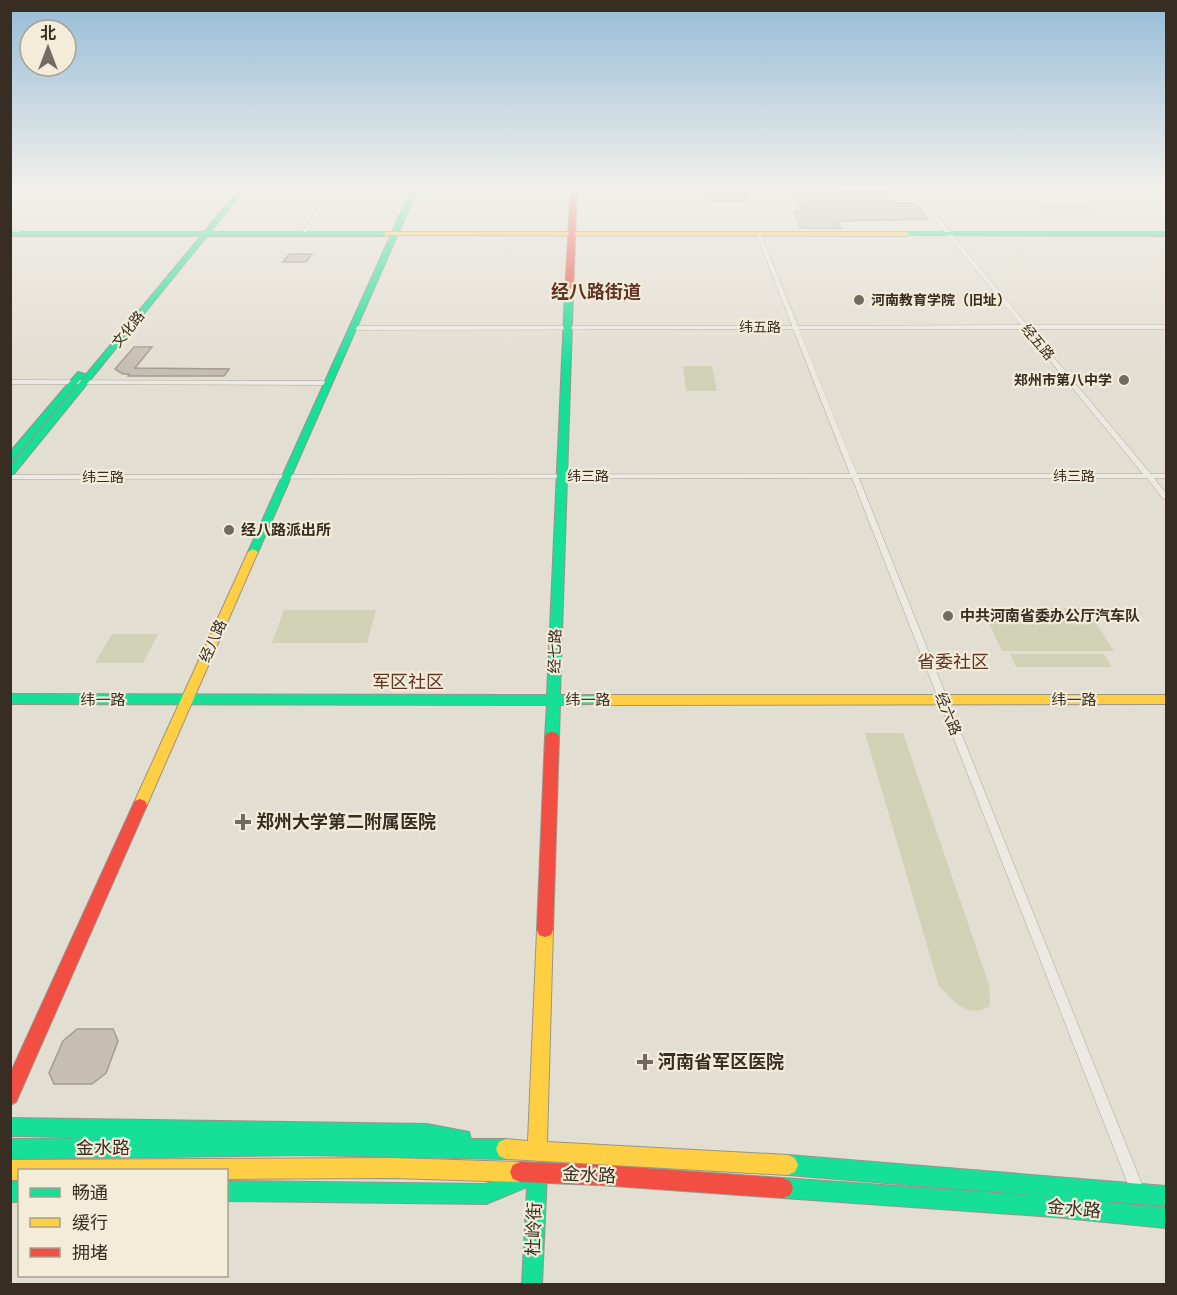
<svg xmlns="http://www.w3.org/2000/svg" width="1177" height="1295" viewBox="0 0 1177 1295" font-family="'Roboto Serif','Noto Sans SC',serif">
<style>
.green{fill:#d1d2b5}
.building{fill:#c7beb3;stroke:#a49b91;stroke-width:1.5}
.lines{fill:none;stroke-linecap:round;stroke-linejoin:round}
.street-casing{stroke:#a9a49a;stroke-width:1}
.fast-casing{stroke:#99938a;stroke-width:2}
.slow-casing{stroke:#99938a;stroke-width:2}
.jam-casing{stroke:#99938a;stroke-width:2}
.street{fill:#ece9e2;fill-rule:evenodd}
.fast{fill:#16e098;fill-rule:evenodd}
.slow{fill:#ffcf43;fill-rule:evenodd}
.jam{fill:#f24e42;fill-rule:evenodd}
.poi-dot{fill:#746b60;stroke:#f3ecd9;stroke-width:2}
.labels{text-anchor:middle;stroke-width:4.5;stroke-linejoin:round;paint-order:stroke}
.far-poi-label{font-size:14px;font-weight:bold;fill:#382d22;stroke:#f3ecd9;text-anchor:start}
.far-street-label{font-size:14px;fill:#382d22;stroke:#f3ecd9}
.poi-label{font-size:15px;font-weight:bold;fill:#382d22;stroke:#f3ecd9;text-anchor:start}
.street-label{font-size:15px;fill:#382d22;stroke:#f3ecd9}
.far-district-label{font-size:18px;font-weight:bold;fill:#613325;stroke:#f3ecd9}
.quarter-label{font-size:18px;fill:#613325;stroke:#f3ecd9}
.near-poi-label{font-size:18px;font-weight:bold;fill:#382d22;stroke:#f3ecd9;text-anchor:start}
.near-street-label{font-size:18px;fill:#382d22;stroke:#f3ecd9}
</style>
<rect width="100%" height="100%" fill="#e3ded2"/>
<!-- green -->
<g class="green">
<path d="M1040,203L1083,204L1097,215H1050L1037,205Z"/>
<path d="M683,366H712L717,391H686Z"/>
<path d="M1086,608L1114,651H1002L982,609Z"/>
<path d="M284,610H376L367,643H272Z"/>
<path d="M112,634H158L143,663H95Z"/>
<path d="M1010,654H1104L1112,667H1016Z"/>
<path d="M865,733H903L989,985L990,1006C969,1020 952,1000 939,986Z"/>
</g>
<!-- building -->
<g class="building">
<path d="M703,186H742L748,201H707Z"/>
<path d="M790,186H839L842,191H883L892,203H915L928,219L837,221L841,228H801L794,211H803Z"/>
<path d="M289,254H312L306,262H283Z"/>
<path d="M134,347H152L135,368L229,369L224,376H128L129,374H123L115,369Z"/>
<path d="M77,1029H113L118,1041L106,1073L92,1084H54L49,1073L63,1041Z"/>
</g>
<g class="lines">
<defs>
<g id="street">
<path d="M332,186H336L306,233H302Z"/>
<path d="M907,186H912L1027,325H1166V329H1030L1151,474H1166V478H1154L1166,493V499H1163L1147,478H859L1145,1192L1143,1197L1138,1199L1133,1197L1131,1192L852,478L10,479V475L850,474L793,329L353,330L350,328L353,326H792L757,235L759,234L761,235L798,326L1021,325ZM799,329H1024L1143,474H857Z"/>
<path d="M16,230L20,231L10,238V234Z"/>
<path d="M10,380L328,381L331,383L328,385L10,384Z"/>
</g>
<g id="fast">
<path d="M242,186H247L210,232H385L388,234L385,236H207L13,475L10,476V466L201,236H10V232H204Z"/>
<path d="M413,186H419L258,552L257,554H249L248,552Z"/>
<path d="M907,232H1166V236L905,235Z"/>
<path d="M569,291L573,293L560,695H611L616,697L617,700L616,703L560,705L559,737L557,741H547L545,737L547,705L10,704V694L547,695L565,293Z"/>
<path d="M78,372L85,374L13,460L10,461V452Z"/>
<path d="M10,1118L427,1124L469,1132L471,1139H506L513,1142L516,1149L513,1156L506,1159L303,1155L10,1159V1139L120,1138L10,1136Z"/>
<path d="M788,1155L1166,1186V1206L788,1175L781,1172L778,1165L781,1158Z"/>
<path d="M537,1163L544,1166L547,1173L542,1284H522L527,1187L486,1204L226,1201V1181L486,1184Z"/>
<path d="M783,1178L1054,1197L1166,1208V1228L1054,1217L783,1198L776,1195L773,1188L776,1181Z"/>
<rect x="10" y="1182" width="10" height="20"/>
</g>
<g id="slow">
<path d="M385,232H907L910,234L907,236L383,235Z"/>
<path d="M253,549L258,552L147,805L145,809L140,811L135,809L133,805L248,552Z"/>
<path d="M611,695H1166V704L611,705L606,703L605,700L606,697Z"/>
<path d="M545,923L551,925L553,930L547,1142L788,1155L795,1158L798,1165L795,1172L788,1175L506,1159L499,1156L496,1149L499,1142L506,1139L528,1141L537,930L539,925Z"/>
<path d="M394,1158L520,1162L527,1165L530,1172L527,1179L520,1182L394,1178L226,1179V1170H20V1180H10V1160Z"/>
</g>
<g id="jam">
<path d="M571,186H577L573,293L569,295L565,293Z"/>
<path d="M552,732L557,733L559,737L553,930L551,935L545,937L539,935L537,930L545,737L547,733Z"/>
<path d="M140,799L145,801L147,805L16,1102L10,1105V1074L133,805L135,801Z"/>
<path d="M520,1162L600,1165L783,1178L790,1181L793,1188L790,1195L783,1198L600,1185L520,1182L513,1179L510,1172L513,1165Z"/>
</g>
</defs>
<!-- street casing -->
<use href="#street" class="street-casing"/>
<!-- fast casing -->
<use href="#fast" class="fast-casing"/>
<!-- slow casing -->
<use href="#slow" class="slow-casing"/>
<!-- jam casing -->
<use href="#jam" class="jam-casing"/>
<!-- street -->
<use href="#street" class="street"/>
<!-- fast -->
<use href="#fast" class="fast"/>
<!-- slow -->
<use href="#slow" class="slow"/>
<!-- jam -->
<use href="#jam" class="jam"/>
</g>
<!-- sky -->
<linearGradient id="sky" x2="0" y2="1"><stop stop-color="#96bcd8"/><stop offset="0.51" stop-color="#f2f0eb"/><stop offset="1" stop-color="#f2f0eb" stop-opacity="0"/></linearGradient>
<rect width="1177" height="368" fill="url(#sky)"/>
<!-- markers -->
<g class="poi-dot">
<circle cx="859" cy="300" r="6"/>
<circle cx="1124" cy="380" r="6"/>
<circle cx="229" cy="530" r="6"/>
<circle cx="948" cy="616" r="6"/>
<path d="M240 813h6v6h6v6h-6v6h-6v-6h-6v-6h6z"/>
<path d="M642 1053h6v6h6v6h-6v6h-6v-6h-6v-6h6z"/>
</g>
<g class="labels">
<!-- far-poi labels -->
<g class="far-poi-label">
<text x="871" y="305">河南教育学院（旧址）</text>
<text x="1112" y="385" text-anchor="end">郑州市第八中学</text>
</g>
<!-- far-street labels -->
<g class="far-street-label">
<text x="760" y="332">纬五路</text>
<text transform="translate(128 329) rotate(-51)" y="5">文化路</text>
<text transform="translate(1038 342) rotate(50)" y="5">经五路</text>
<text x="588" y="481">纬三路</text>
<text x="1074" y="481">纬三路</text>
<text x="103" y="482">纬三路</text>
</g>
<!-- poi labels -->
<g class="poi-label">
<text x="241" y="535">经八路派出所</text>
<text x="960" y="621">中共河南省委办公厅汽车队</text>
</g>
<!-- street labels -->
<g class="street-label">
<text transform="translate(213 641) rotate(-66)" y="5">经八路</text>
<text transform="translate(555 651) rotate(-88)" y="5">经七路</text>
<text x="103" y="705">纬一路</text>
<text x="588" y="705">纬一路</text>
<text x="1074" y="705">纬一路</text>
<text transform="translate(948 714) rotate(68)" y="5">经六路</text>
</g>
<!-- far-district labels -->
<g class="far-district-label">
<text x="596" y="298">经八路街道</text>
</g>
<!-- quarter labels -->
<g class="quarter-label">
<text x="953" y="668">省委社区</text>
<text x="408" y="688">军区社区</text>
</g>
<!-- near-poi labels -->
<g class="near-poi-label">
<text x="256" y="828">郑州大学第二附属医院</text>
<text x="658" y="1068">河南省军区医院</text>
</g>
<!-- near-street labels -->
<g class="near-street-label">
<text x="103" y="1154">金水路</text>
<text transform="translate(589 1175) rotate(3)" y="6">金水路</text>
<text transform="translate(1074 1209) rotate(5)" y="6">金水路</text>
<text transform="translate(534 1229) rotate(-88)" y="6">杜岭街</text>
</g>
</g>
<!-- border -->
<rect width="1177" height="1295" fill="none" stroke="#382d22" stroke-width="24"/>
<!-- legend -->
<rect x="18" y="1169" width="210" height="108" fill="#f3ecd9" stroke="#a8a090" stroke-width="1.5"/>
<rect x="30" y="1188" width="30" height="9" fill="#16e098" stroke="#a8a090" stroke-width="1.5"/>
<text x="72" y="1199" font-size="18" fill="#382d22">畅通</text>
<rect x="30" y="1218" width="30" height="9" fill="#ffcf43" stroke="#a8a090" stroke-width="1.5"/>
<text x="72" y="1229" font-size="18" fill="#382d22">缓行</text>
<rect x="30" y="1248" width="30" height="9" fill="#f24e42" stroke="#a8a090" stroke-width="1.5"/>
<text x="72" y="1259" font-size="18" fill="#382d22">拥堵</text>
<!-- north arrow -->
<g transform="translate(48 48)"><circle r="28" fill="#f3ecd9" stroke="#a8a090" stroke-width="1.5"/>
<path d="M0-4.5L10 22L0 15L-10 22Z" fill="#746b60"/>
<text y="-9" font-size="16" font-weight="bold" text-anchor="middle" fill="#382d22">北</text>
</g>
</svg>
